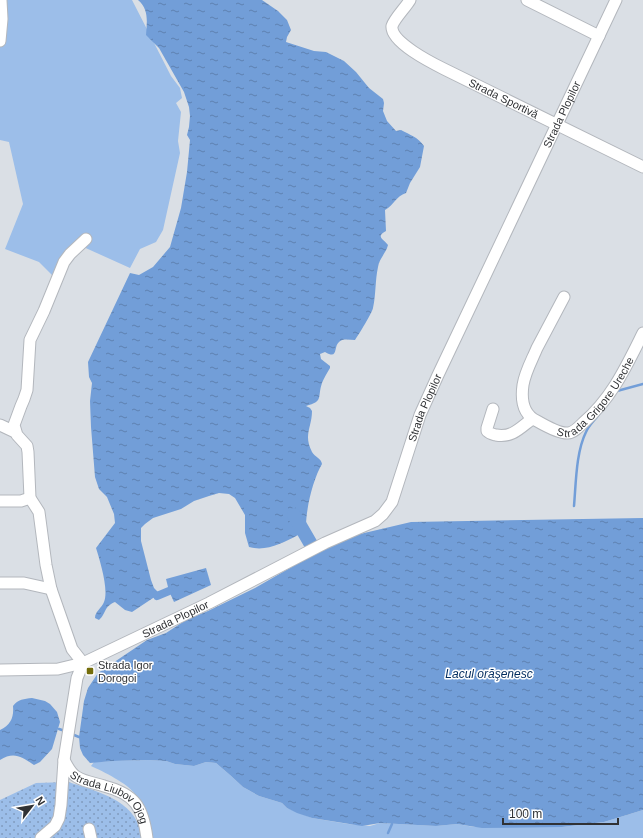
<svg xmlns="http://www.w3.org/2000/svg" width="643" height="838" viewBox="0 0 643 838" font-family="Arial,sans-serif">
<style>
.green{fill:#9cbee9}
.garden{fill:url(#garden-dots)}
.water{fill:url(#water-ripples)}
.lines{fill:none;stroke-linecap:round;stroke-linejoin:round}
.stream{stroke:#729ed8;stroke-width:2.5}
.canal{stroke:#729ed8;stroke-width:8}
.river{stroke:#729ed8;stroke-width:14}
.minor-casing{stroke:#b3b7bd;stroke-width:13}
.minor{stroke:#fff;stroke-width:11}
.poi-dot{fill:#746d0b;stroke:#fff;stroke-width:1.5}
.labels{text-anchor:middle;stroke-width:3;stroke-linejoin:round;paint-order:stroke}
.street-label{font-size:11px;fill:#303235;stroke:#fff}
.poi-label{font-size:11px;fill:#303235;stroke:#fff;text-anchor:start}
.water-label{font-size:12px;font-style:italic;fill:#002b5e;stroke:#fff}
</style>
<defs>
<pattern id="garden-dots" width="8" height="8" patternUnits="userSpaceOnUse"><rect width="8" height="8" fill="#9cbee9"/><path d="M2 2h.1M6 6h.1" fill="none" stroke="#809bbe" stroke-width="1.8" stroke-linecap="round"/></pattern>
<pattern id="water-ripples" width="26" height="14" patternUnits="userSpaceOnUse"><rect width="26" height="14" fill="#729ed8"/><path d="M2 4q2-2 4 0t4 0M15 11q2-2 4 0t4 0" fill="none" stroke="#5e81b0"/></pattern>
</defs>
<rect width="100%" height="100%" fill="#dadfe5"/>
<!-- green -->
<g class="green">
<path d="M0,0H132L171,76L180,88L182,98L176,103L181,112L178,141L180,153L163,230L156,242L140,249L130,268L79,245L57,280L39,262L5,249L23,204L9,142L0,140Z"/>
<path d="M148,760L166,761L175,764L194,766L206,762L216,763L230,775L243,787L259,796L282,803L287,808L312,818L348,824L370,826L380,823L436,826L457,824L474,827H562L604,822L643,810V838H151C146,824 144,806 135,794C127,783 104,772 91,766L94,762L113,761Z"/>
</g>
<!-- garden -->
<path class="garden" d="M68,782C96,791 140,801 141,838H0V800L36,783Z"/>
<!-- water -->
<g class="water">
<path d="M138,0H262L278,11L287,20L291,30L287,37L286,42L314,51L326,52L344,61L356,72L369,88L383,99L384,103L383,111L387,121L396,131L401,130C410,135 418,137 424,146L420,167L410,183L406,193C396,196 394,205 385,210L386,231C375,237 384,239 388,245C386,253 379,259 378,267C375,281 376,294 373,308C373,311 358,336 355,340C349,340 343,338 339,342C333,347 339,360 325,352L320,354L321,359L330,366V368C327,373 324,378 322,383C317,398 324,401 306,406L310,408L312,411C312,427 303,435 312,452C315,457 321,458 322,464C313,479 306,509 306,526L304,527V530L298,532V535C283,543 266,552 249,547L245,533V515L235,498L229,494L219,493L209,496L194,501L181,509L153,518L145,524L141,528V541L151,580L154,588L161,595L153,598L132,612L125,610L115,602C104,606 106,614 99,620L95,618C95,611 102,608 104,602C109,590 100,561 96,548L115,523L114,514L107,497L99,489L95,477L91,427L90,401L92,383L89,377L88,362L130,273L139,275L153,267L170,247L181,208L187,172L190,140L187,135L189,127L190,116L189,107L184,92L159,48L146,35C147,22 149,9 138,0Z"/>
<path d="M643,518V810L604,822L562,827L482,828L457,824L436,826L380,823L362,826L312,818L297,813L287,808L282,803L259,796L243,787L230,775L216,763L206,762L194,766L175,764L166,761L148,760L113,761L90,763L83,755L80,748L79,737L84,701L88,688L98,673L147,640L166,633L186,620L208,611L255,588L323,549L360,534L411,522Z"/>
<path d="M206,568L211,585L174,602L169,591L166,579Z"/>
<path d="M32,698L45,701L50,704L57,712L60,722L52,749L40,762L34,765C22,757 14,751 0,760V730C11,725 14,717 13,706C18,699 24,699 32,698Z"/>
</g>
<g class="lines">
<!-- stream -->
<g class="stream">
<path d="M617,391L643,384"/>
<path d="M574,506C576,483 576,452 586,432C589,425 595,420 599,414"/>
<path d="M59,729L62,730"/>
<path d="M74,735L79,737"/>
<path d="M388,833L392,824"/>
</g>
<!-- canal -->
<path class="canal" d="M157,596L169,591"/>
<!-- river -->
<path class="river" d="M294,515L316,553L322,557"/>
<defs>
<g id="minor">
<path id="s1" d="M410,0C406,7 394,19 392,26C390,42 432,63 444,69L643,167"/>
<path d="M527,0L599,36"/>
<path d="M0,41L2,19L1,0"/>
<path id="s2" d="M564,297C555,314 546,331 537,348C532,360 525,372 523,385C521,399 522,414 537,421C544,425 561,434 568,433C573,433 579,427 583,423C612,398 626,367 643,333"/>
<path d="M493,409L487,428V431C490,434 492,434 496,435C512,438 520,428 532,419"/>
<path d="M0,425L15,432"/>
<path d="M0,501H21L30,498"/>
<path d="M0,583H24L51,589"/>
<path d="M83,663L72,649L51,589L46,565L39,512L30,498L28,452L27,446L17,435L14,425L21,406L24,399L27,390L30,340L44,311L64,262L70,254L86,239"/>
<path id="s3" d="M0,670L58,669L83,663L209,603L325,543L375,521L383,514L392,502L420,415L438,375L616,0"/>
<path id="s4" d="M64,760C67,766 71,774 77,777C85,782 95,783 104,786C135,794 143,807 147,838"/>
<path d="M89,829L91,838"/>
<path d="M41,838L55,826L59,818L61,805L64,760L77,678L83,663"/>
</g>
</defs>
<!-- minor casing -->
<use href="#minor" class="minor-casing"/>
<!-- minor -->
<use href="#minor" class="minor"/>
</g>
<!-- markers -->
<rect class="poi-dot" x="86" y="667" width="8" height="8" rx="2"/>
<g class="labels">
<!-- street labels -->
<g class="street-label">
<text dy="4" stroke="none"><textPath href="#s1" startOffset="168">Strada Sportivă</textPath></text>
<text dy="4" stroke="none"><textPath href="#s3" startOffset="858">Strada Plopilor</textPath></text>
<text dy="4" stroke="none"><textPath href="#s2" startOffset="217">Strada Grigore Ureche</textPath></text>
<text dy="4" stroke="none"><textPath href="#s3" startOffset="534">Strada Plopilor</textPath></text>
<text dy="4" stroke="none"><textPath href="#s3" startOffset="186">Strada Plopilor</textPath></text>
<text dy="4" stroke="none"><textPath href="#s4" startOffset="62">Strada Liubov Ojog</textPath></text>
</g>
<!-- poi labels -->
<g class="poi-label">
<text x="98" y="669">Strada Igor<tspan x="98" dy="13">Dorogoi</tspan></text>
</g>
<!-- water labels -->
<g class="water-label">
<text x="489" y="678">Lacul orăşenesc</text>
</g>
</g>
<!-- north arrow -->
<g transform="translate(32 806) rotate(59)" stroke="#ffffff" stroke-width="3" paint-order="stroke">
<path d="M0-3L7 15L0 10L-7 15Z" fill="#303235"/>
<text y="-6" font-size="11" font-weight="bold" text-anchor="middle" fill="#303235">N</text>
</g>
<!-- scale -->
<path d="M503 818v6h115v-6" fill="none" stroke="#303235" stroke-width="2"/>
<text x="509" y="818" font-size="12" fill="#303235" stroke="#ffffff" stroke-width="3" paint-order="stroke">100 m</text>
</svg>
